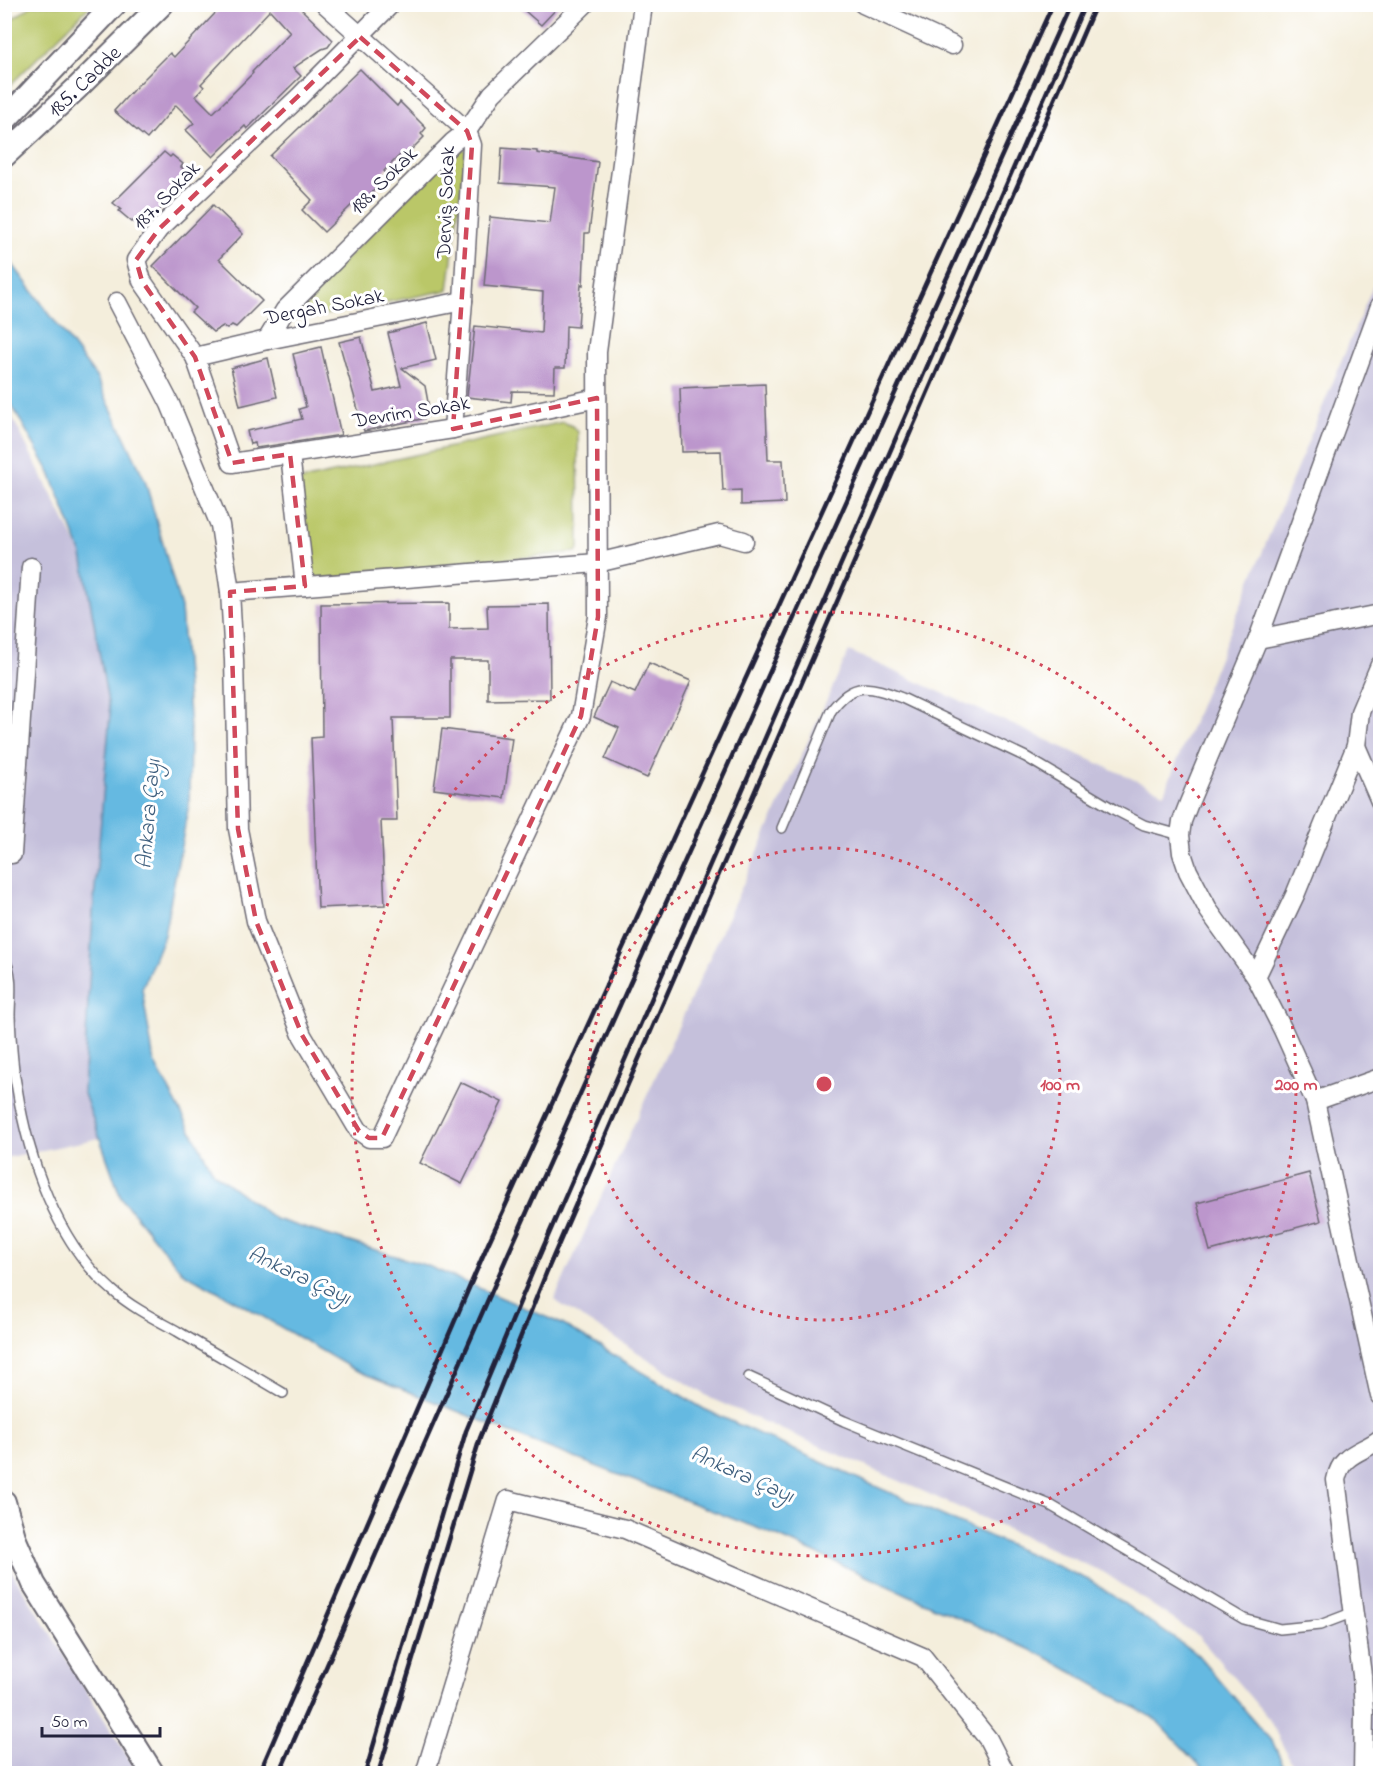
<svg xmlns="http://www.w3.org/2000/svg" width="1385" height="1778" viewBox="0 0 1385 1778" font-family="'Indie Flower',sans-serif">
<style>
.industrial{fill:#c5c0db}
.green{fill:#bac768;stroke:#6e7452;stroke-width:1.5}
.water{fill:#65b9e1;stroke:#446e8e;stroke-width:1.5}
.building{fill:#bc96cc;fill-rule:evenodd}
.lines{fill:none;stroke-linecap:round;stroke-linejoin:round}
.service-casing{stroke:#6c6973;stroke-width:12}
.minor-casing{stroke:#6c6973;stroke-width:21}
.tertiary-casing{stroke:#6c6973;stroke-width:26}
.service{stroke:#fff;stroke-width:9}
.minor{stroke:#fff;stroke-width:18}
.tertiary{stroke:#fff;stroke-width:22}
.rail{stroke:#22223b;stroke-width:4.5}
.marked{fill:none;stroke:#d1495b;stroke-width:4.5;stroke-dasharray:12 8;stroke-linejoin:round}
.ring{fill:none;stroke:#d1495b;stroke-width:3;stroke-dasharray:3 6}
.labels{text-anchor:middle;stroke-width:6;stroke-linejoin:round;paint-order:stroke}
.street-label{font-size:21px;fill:#22223b;stroke:#fff}
.water-label{font-size:22px;font-style:italic;fill:#3d5e7d;stroke:#fff}
.centre{fill:#d1495b;stroke:#fff;stroke-width:3}
.ring-label{font-size:18px;text-anchor:middle;font-weight:bold;fill:#d1495b;stroke:#fff;stroke-width:6;stroke-linejoin:round;paint-order:stroke}
</style>
<rect width="100%" height="100%" fill="#fff"/>
<filter id="ink" filterUnits="userSpaceOnUse"><feTurbulence type="fractalNoise" baseFrequency=".0167" numOctaves="2"/><feDisplacementMap in="SourceGraphic" scale="12" xChannelSelector="R" yChannelSelector="G"/><feConvolveMatrix kernelMatrix="1 2 1 2 8 2 1 2 1" color-interpolation-filters="sRGB"/></filter>
<filter id="wash" filterUnits="userSpaceOnUse"><feTurbulence type="fractalNoise" baseFrequency=".008" numOctaves="4" result="noise"/><feDisplacementMap in="SourceGraphic" scale="24" xChannelSelector="R" yChannelSelector="G"/><feGaussianBlur stdDeviation="1.35" result="paint"/><feColorMatrix in="noise" values="0 0 0 0 0 0 0 0 0 0 0 0 0 0 0 0 0 1.4 0 .05"/><feComposite in="paint" operator="in"/></filter>
<g filter="url(#wash)">
<rect width="100%" height="100%" fill="#f4eedc"/>
<!-- industrial -->
<g class="industrial">
<path d="M1380,269V1773H1297L1269,1719L1198,1636L1105,1573L920,1490L712,1399L554,1300L849,651L1164,793L1282,504Z"/>
<path d="M4,401L82,555L110,714L93,912L83,1091L100,1138L5,1158Z"/>
<path d="M4,1549L15,1577L138,1773H5Z"/>
</g>
<!-- green -->
<g class="green">
<path d="M33,5H91L5,90V24Z"/>
<path d="M455,147L466,150L448,290L298,320L289,317Z"/>
<path d="M563,422L572,426L578,432L579,545V549L576,552L317,580L312,577L300,482L302,480Z"/>
</g>
<!-- water -->
<path class="water" d="M5,254L96,377L145,480L181,608L190,729L189,805L164,935L142,989L154,1062L214,1173L275,1219L428,1266L562,1324L704,1409L852,1476L1091,1581L1198,1655L1273,1743L1287,1773H1207L1155,1719L1042,1655L775,1535L536,1443L353,1369L234,1300L182,1272L121,1198L83,1091L93,912L110,714L82,555L50,473L5,393Z"/>
<g id="blocks">
<!-- building -->
<g class="building">
<path d="M224,4H296L333,40L328,47L322,49L293,68L301,76L247,129L245,126L213,157L186,130L194,123L176,105L147,139L114,111L133,90L170,53L174,57ZM270,10L290,32L252,72L253,73L213,113L196,96L204,87L201,84Z"/>
<path d="M517,4H561L541,25Z"/>
<path d="M360,69L397,106L400,102L426,128L421,134L424,137L405,156L402,153L384,171L388,175L365,200L361,196L324,232L302,210L312,200L270,156Z"/>
<path d="M502,148L537,151V153L598,162L589,233H585L583,285L581,284L578,327L566,326L565,368H555L554,392L512,391L511,402L467,397L475,326L541,333L543,292L484,286L490,217L550,223L555,187L500,183Z"/>
<path d="M164,152L170,157L172,155L183,164L181,167L190,174L177,188L179,190L142,228L133,221L132,222L119,211L121,209L113,203Z"/>
<path d="M213,205L243,234L219,259L262,301L236,327L232,325L227,329L223,326L213,332L191,312L195,308L153,266Z"/>
<path d="M427,323L436,360L402,368L425,386L430,413L426,418L364,431L339,342L361,337L375,392L401,386L388,333Z"/>
<path d="M321,347L341,435L256,448L255,443L250,444L247,431L302,419L299,409L306,407L293,354Z"/>
<path d="M268,358L277,397L240,406L231,368Z"/>
<path d="M765,384L768,460H783L785,503L741,505V490L723,491L721,451L682,452L680,388Z"/>
<path d="M449,603V629L488,628L487,605L549,604L550,699L488,700V660H450V718H393L397,821H381L385,905L318,908L311,738L322,737L321,604Z"/>
<path d="M649,663L691,681L647,778L605,759L619,728L594,717L610,682L635,693Z"/>
<path d="M442,729L512,738L504,798L434,789Z"/>
<path d="M460,1082L502,1102L462,1184L420,1163Z"/>
<path d="M1309,1173L1321,1221L1210,1251L1197,1203Z"/>
</g>
</g>
</g>
<g filter="url(#ink)">
<use href="#blocks" fill-opacity="0" stroke="#6c6973" stroke-width="1.5"/>
<g class="lines">
<defs>
<g id="service">
<path d="M782,828L831,711C853,680 870,686 902,698L1026,757L1115,810L1144,825L1180,835"/>
<path d="M4,958C14,975 10,997 10,1016C11,1040 12,1065 17,1088C28,1158 57,1243 112,1290C131,1307 155,1319 177,1331C212,1352 248,1372 283,1393"/>
<path d="M749,1377L844,1421L1050,1505L1244,1619L1280,1629L1320,1625L1354,1612"/>
</g>
<g id="minor">
<path d="M325,4L467,131L472,145L463,301L453,429"/>
<path d="M391,4L299,97L159,229L136,260L142,281L195,357L232,463L453,429L597,398"/>
<path d="M863,4L952,45"/>
<path d="M117,302L170,404L220,525L230,592L234,660L238,829L256,921L302,1035L359,1131L369,1138H382L581,716L598,617L597,352L643,4"/>
<path d="M1380,306L1258,639L1189,803L1182,821L1180,835L1182,853L1188,871L1209,911L1256,977L1283,1030L1315,1101L1380,1396"/>
<path d="M267,340L285,310L453,142L467,131L492,94L585,4"/>
<path d="M195,357L267,340L463,301"/>
<path d="M290,454L305,586"/>
<path d="M230,592L597,563L719,534L744,541"/>
<path d="M1258,639L1380,614"/>
<path d="M1356,746L1380,801"/>
<path d="M4,854H12L31,567"/>
<path d="M1256,977L1295,895L1356,746L1360,712L1380,665"/>
<path d="M1315,1101L1380,1078"/>
<path d="M425,1774L508,1500L625,1529L923,1657L988,1739L1006,1774"/>
<path d="M1363,1774L1364,1712L1362,1675L1336,1480C1341,1453 1362,1453 1380,1439"/>
</g>
<g id="tertiary">
<path d="M4,121L115,4"/>
<path d="M4,156L77,88L162,4"/>
<path d="M4,1502L15,1540L34,1584L153,1774"/>
</g>
</defs>
<!-- service casing -->
<use href="#service" class="service-casing"/>
<!-- minor casing -->
<use href="#minor" class="minor-casing"/>
<!-- tertiary casing -->
<use href="#tertiary" class="tertiary-casing"/>
<!-- service -->
<use href="#service" class="service"/>
<!-- minor -->
<use href="#minor" class="minor"/>
<!-- tertiary -->
<use href="#tertiary" class="tertiary"/>
<!-- rail -->
<g class="rail">
<path d="M259,1774L488,1244L1053,4"/>
<path d="M279,1774L509,1252L1070,4"/>
<path d="M365,1774L466,1431L535,1266L1085,4"/>
<path d="M378,1774L480,1438L547,1271L1096,4"/>
</g>
</g>
</g>
<!-- marked area -->
<path class="marked" d="M360,37L467,131L472,145L453,429L597,398L598,617L581,716L382,1138H369L359,1131L302,1035L256,921L238,829L230,592L305,586L290,454L232,463L195,357L142,281L136,260L159,229Z"/>
<!-- distance rings -->
<g class="ring">
<circle cx="824" cy="1084" r="236"/>
<circle cx="824" cy="1084" r="472"/>
</g>
<g class="labels">
<!-- street labels -->
<g class="street-label">
<text transform="translate(84 81) rotate(-44)" y="7">185. Cadde</text>
<text transform="translate(383 180) rotate(-45)" y="7">188. Sokak</text>
<text transform="translate(166 195) rotate(-46)" y="7">187. Sokak</text>
<text transform="translate(445 202) rotate(-88)" y="7">Derviş Sokak</text>
<text transform="translate(324 306) rotate(-11)" y="7">Dergah Sokak</text>
<text transform="translate(411 411) rotate(-9)" y="7">Devrim Sokak</text>
</g>
<!-- water labels -->
<g class="water-label">
<text transform="translate(147 814) rotate(-85)" y="8">Ankara Çayı</text>
<text transform="translate(300 1274) rotate(25)" y="8">Ankara Çayı</text>
<text transform="translate(743 1473) rotate(24)" y="8">Ankara Çayı</text>
</g>
</g>
<circle cx="824" cy="1084" r="9" class="centre"/>
<g class="ring-label">
<text x="1060" y="1090">100 m</text>
<text x="1296" y="1090">200 m</text>
</g>
<!-- margin -->
<rect width="1385" height="1778" fill="none" stroke="#fff" stroke-width="24"/>
<!-- scale -->
<path d="M42 1727v9h118v-9" fill="none" stroke="#22223b" stroke-width="3"/>
<text x="51" y="1727" font-size="18" fill="#22223b" stroke="#ffffff" stroke-width="4.5" paint-order="stroke">50 m</text>
</svg>
